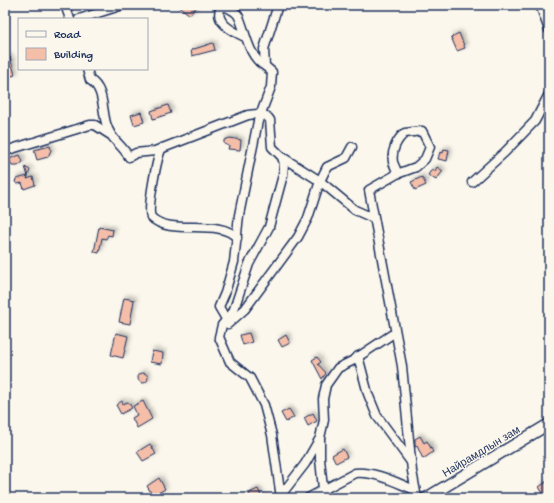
<svg xmlns="http://www.w3.org/2000/svg" width="554" height="503" viewBox="0 0 554 503" font-family="'Gochi Hand',sans-serif">
<style>
.building{fill:#f5bea9;stroke:#1b2f5e;filter:url(#shadow)}
.lines{fill:none;stroke-linecap:round;stroke-linejoin:round}
.minor-casing{stroke:#1b2f5e;stroke-width:11}
.major-casing{stroke:#1b2f5e;stroke-width:13}
.minor{stroke:#fbf7ec;stroke-width:8}
.major{stroke:#fbf7ec;stroke-width:10}
.labels{text-anchor:middle;stroke-width:3;stroke-linejoin:round;paint-order:stroke}
.street-label{font-size:11px;fill:#1b2f5e;stroke:#fbf7ec}
</style>
<defs>
<filter id="shadow"><feDropShadow dx="2.5" dy="-2.5" stdDeviation="2" flood-color="#0004"/></filter>
</defs>
<rect width="100%" height="100%" fill="#fbf7ec"/>
<filter id="ink" filterUnits="userSpaceOnUse"><feTurbulence type="fractalNoise" baseFrequency=".025" numOctaves="2"/><feDisplacementMap in="SourceGraphic" scale="8" xChannelSelector="R" yChannelSelector="G"/><feConvolveMatrix kernelMatrix="1 2 1 2 8 2 1 2 1" color-interpolation-filters="sRGB"/></filter>
<g filter="url(#ink)">
<!-- building -->
<g class="building">
<path d="M177,5H198L190,15Z"/>
<path d="M459,33L465,48L457,51L451,37Z"/>
<path d="M213,43L215,50L192,56L191,50Z"/>
<path d="M10,57L15,75L5,78V59Z"/>
<path d="M168,105L171,113L153,119L151,111Z"/>
<path d="M141,112L144,122L134,125L131,115Z"/>
<path d="M230,138L241,140L240,150L228,149L229,146L224,144V140Z"/>
<path d="M50,146L51,150L48,157L37,160L34,150Z"/>
<path d="M444,149L449,150L447,161L438,159L440,152L443,153Z"/>
<path d="M20,155L23,162L18,166H12L9,159Z"/>
<path d="M25,167L30,170L27,179L33,177L35,185L24,189L22,183L17,184L15,182L16,179L28,176Z"/>
<path d="M437,167L443,171L436,180L428,175L432,169L435,171Z"/>
<path d="M422,177L426,185L415,190L411,182Z"/>
<path d="M99,227L113,230L112,236L108,235L106,239L102,238L99,253L94,252Z"/>
<path d="M124,298L134,300L130,324L119,322Z"/>
<path d="M116,333L128,336L123,358L111,355Z"/>
<path d="M249,333L252,342L243,345L240,335Z"/>
<path d="M286,335L290,343L282,347L278,340Z"/>
<path d="M152,351L163,353L162,364L150,362Z"/>
<path d="M317,357L321,362L318,364L326,373L322,379L312,360Z"/>
<circle cx="143" cy="378" r="5"/>
<path d="M122,401L123,404L127,402L129,403L132,408L121,414L116,405Z"/>
<path d="M143,401L152,419L137,428L132,418L137,415L133,406Z"/>
<path d="M289,409L294,417L286,422L281,413Z"/>
<path d="M313,413L317,421L308,426L304,418Z"/>
<path d="M420,436L424,443L427,441L433,452L423,459L417,446L415,447V439Z"/>
<path d="M150,444L156,454L143,461L137,452Z"/>
<path d="M343,449L347,457L336,463L332,455Z"/>
<path d="M159,478L165,489L153,496L147,486Z"/>
<path d="M549,480V498H546L539,487Z"/>
<path d="M258,489L262,498H247L251,492Z"/>
</g>
<g class="lines">
<defs>
<g id="minor">
<path d="M65,5L70,19"/>
<path d="M540,5L549,30"/>
<path d="M79,19L123,5"/>
<path d="M245,37C234,32 213,22 221,7C227,6 237,12 239,17C246,32 248,57 265,66"/>
<path d="M87,69L90,80C104,88 102,109 106,123C111,141 121,143 129,157L136,153L155,151L248,115C256,114 265,112 270,120L272,147L282,157L284,164L283,175L269,227L249,264L233,312L222,325L219,337L230,362L250,378L264,405L272,435L281,498"/>
<path d="M162,148C157,156 147,209 151,217C170,237 219,217 237,238"/>
<path d="M5,151L90,125H95L109,134"/>
<path d="M282,157L320,181L327,167L346,158L352,147"/>
<path d="M397,174C397,169 394,166 393,162C391,151 397,139 405,133L422,131L430,147L425,159L416,167L397,174L369,190L402,366L412,471L417,498"/>
<path d="M472,182L505,152L535,121L549,94"/>
<path d="M226,319L219,307L225,293L234,262L239,215L258,121L271,87L272,72L265,66L264,49L278,5"/>
<path d="M228,324L245,309L298,237L308,218L320,181L355,210L373,218"/>
<path d="M358,356L368,394L377,416L411,462"/>
<path d="M320,440V459L323,489"/>
<path d="M281,495L305,464L320,438L324,420L323,399L326,385L338,368L352,361L391,335"/>
<path d="M308,498L355,473C375,471 397,483 415,490"/>
</g>
<path id="major" d="M426,498L549,424"/>
</defs>
<!-- minor casing -->
<use href="#minor" class="minor-casing"/>
<!-- major casing -->
<use href="#major" class="major-casing"/>
<!-- minor -->
<use href="#minor" class="minor"/>
<!-- major -->
<use href="#major" class="major"/>
</g>
</g>
<g class="labels">
<!-- street labels -->
<g class="street-label">
<text transform="translate(481 451) rotate(-31)" y="4">Найрамдлын зам</text>
</g>
</g>
<!-- margin -->
<rect width="554" height="503" fill="none" stroke="#fbf7ec" stroke-width="20"/>
<rect x="10" y="10" width="534" height="483" fill="none" stroke="#1b2f5e" stroke-width="1.5" filter="url(#ink)"/>
<!-- legend -->
<rect x="18" y="18" width="130" height="52" fill="#fbf7ec" stroke="#a1a7b3"/>
<rect x="26" y="31" width="20" height="6" fill="#fbf7ec" stroke="#a1a7b3"/>
<text x="54" y="38" font-size="12" fill="#1b2f5e">Road</text>
<rect x="26" y="48" width="20" height="12" fill="#f5bea9" stroke="#a1a7b3"/>
<text x="54" y="58" font-size="12" fill="#1b2f5e">Building</text>
</svg>
